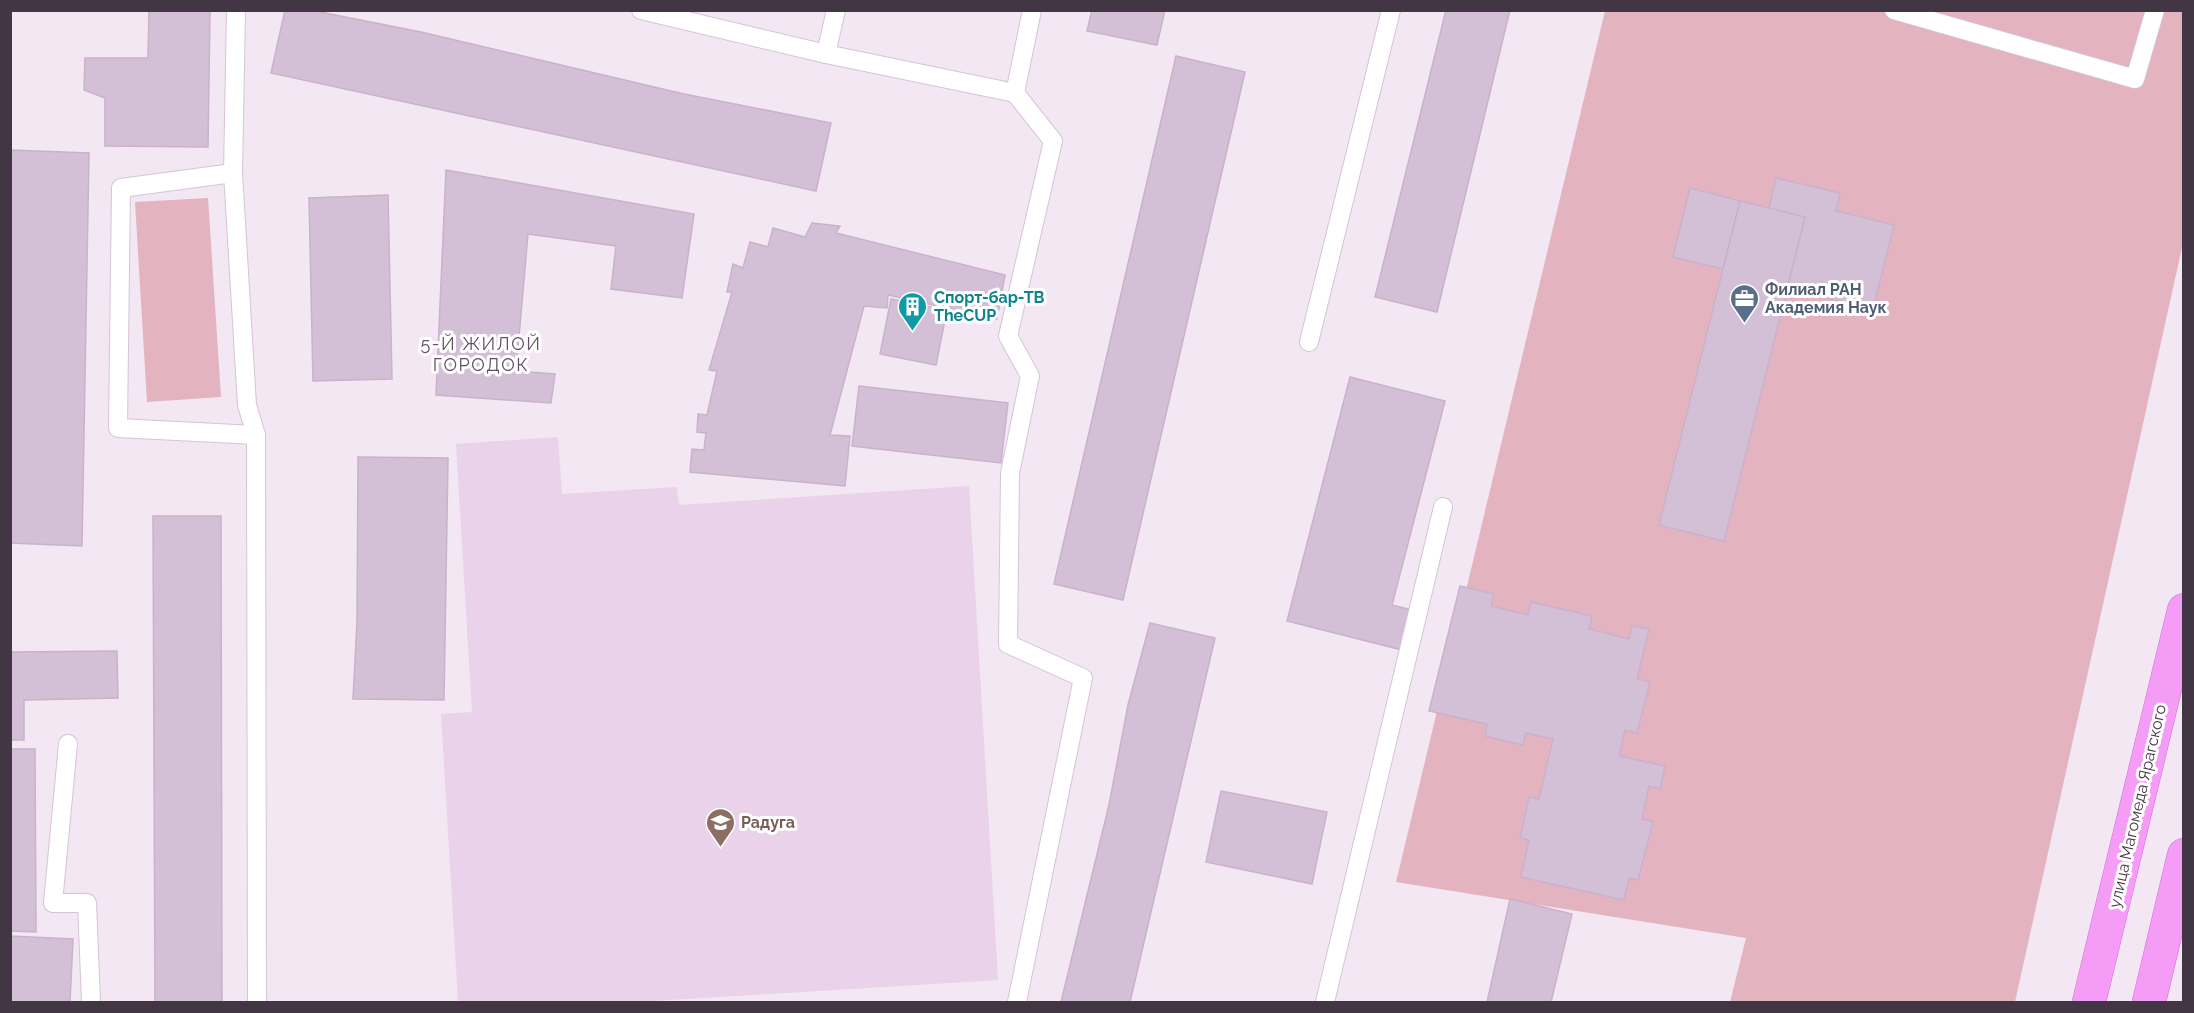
<svg xmlns="http://www.w3.org/2000/svg" width="2194" height="1013" viewBox="0 0 2194 1013" font-family="Raleway,sans-serif">
<style>
.education{fill:#ead2ea}
.green{fill:#e3b3c0}
.building{fill:#d3c0d6;stroke:#cab1cd;stroke-width:1.5}
.lines{fill:none;stroke-linecap:round;stroke-linejoin:round}
.service-casing{stroke:#d6c4d8;stroke-width:20}
.primary-casing{stroke:#d76dda;stroke-width:34}
.service{stroke:#fff;stroke-width:18}
.primary{stroke:#f59cf6;stroke-width:33}
.labels{text-anchor:middle;stroke-width:6;stroke-linejoin:round;paint-order:stroke}
.service-label{font-size:16px;font-weight:bold;fill:#4e5e75;stroke:#fff;text-anchor:start}
.culture-label{font-size:16px;font-weight:bold;fill:#0d838f;stroke:#fff;text-anchor:start}
.street-label{font-size:16px;fill:#433644;stroke:#fff}
.education-label{font-size:16px;font-weight:bold;fill:#785e54;stroke:#fff;text-anchor:start}
.neighbourhood-label{font-size:18px;letter-spacing:1.5px;fill:#634f66;stroke:#fff}
</style>
<rect width="100%" height="100%" fill="#f2e7f2"/>
<!-- education -->
<path class="education" d="M558,437L562,494L677,487L679,505L969,486L998,980L638,1002H458L441,714L472,712L456,444Z"/>
<!-- green -->
<g class="green">
<path d="M1605,11H2183V243L2015,1002H1730L1746,938L1396,882Z"/>
<path d="M208,198L221,397L147,402L135,202Z"/>
</g>
<!-- building -->
<g class="building">
<path d="M149,10H210L208,147L105,146V98L84,90L85,58H148Z"/>
<path d="M285,10H310L421,32L684,94L831,123L816,191L271,73Z"/>
<path d="M1092,10H1165L1157,45L1087,31Z"/>
<path d="M1446,10H1510L1437,312L1375,297Z"/>
<path d="M1176,56L1245,72L1123,600L1054,584Z"/>
<path d="M10,150L89,153L82,546L10,543Z"/>
<path d="M446,170L694,214L682,298L611,289L616,246L528,234L516,371L555,374L551,403L436,395Z"/>
<path d="M1776,178L1840,193L1836,211L1894,225L1873,309L1787,288L1805,218L1769,208Z"/>
<path d="M1690,188L1740,201L1723,269L1673,257Z"/>
<path d="M388,195L392,379L313,381L309,198Z"/>
<path d="M1740,201L1805,217L1724,541L1659,525Z"/>
<path d="M812,223L840,226L836,233L1005,275L997,319L888,295L887,308L864,306L830,435L850,436L845,486L690,472L692,449L704,450L706,433L697,432L698,414L707,415L717,371L709,370L732,292H727L733,264L743,268L750,242L768,247L773,228L805,237Z"/>
<path d="M891,299L947,310L936,365L880,354Z"/>
<path d="M1350,377L1445,401L1392,605L1416,611L1406,651L1287,621Z"/>
<path d="M859,386L1008,403L1001,463L852,446Z"/>
<path d="M358,457L448,458L444,700L353,699L357,622Z"/>
<path d="M153,516H221L222,1002H155Z"/>
<path d="M1460,586L1494,594L1491,606L1528,615L1531,602L1592,616L1589,629L1629,639L1632,626L1649,629L1637,679L1650,682L1637,733L1625,730L1619,756L1665,766L1660,789L1649,786L1642,819L1653,822L1638,880L1629,878L1624,900L1521,877L1529,840L1520,838L1529,797L1539,799L1553,739L1526,733L1523,745L1485,736L1487,724L1429,711Z"/>
<path d="M1150,623L1215,638L1130,1002H1061L1109,805L1128,705Z"/>
<path d="M117,651L118,698L24,700V740H10V652Z"/>
<path d="M10,749H35L36,932L10,931Z"/>
<path d="M1221,791L1327,812L1312,884L1206,862Z"/>
<path d="M1510,899L1572,914L1551,1002H1487Z"/>
<path d="M10,936L73,939L70,1002H10Z"/>
</g>
<g class="lines">
<defs>
<g id="service">
<path d="M236,10L233,173L247,405L256,435L257,1002"/>
<path d="M641,10L826,54L1015,93L1053,141L1008,336L1030,376L1010,473L1008,644L1083,678L1017,1002"/>
<path d="M1894,10L2135,79L2155,10"/>
<path d="M826,54L836,10"/>
<path d="M1015,93L1032,10"/>
<path d="M233,173L121,188L118,428L256,435"/>
<path d="M1309,342L1391,10"/>
<path d="M68,744L53,903H87L91,1002"/>
<path d="M1325,1002L1443,507"/>
</g>
<g id="primary">
<path d="M2089,1002L2184,610"/>
<path d="M2149,1002L2184,855"/>
</g>
</defs>
<!-- service casing -->
<use href="#service" class="service-casing"/>
<!-- primary casing -->
<use href="#primary" class="primary-casing"/>
<!-- service -->
<use href="#service" class="service"/>
<!-- primary -->
<use href="#primary" class="primary"/>
</g>
<!-- icons -->
<defs>
<symbol id="office-pin" viewBox="-11 -11 22 30"><path d="M0 17L-7.5 6A9.5 9.5 0 1 1 7.5 6Z" fill="#5c6f8a" stroke="#fff"/><path d="M-6-3h4V-5.5h4V-3h4V5H-6ZM-1-4.5V-3h2v-1.5ZM-6 0V1H6V0Z" fill="#fff"/></symbol>
<symbol id="building-pin" viewBox="-11 -11 22 30"><path d="M0 17L-7.5 6A9.5 9.5 0 1 1 7.5 6Z" fill="#0f9aa8" stroke="#fff"/><path d="M-4-6H4V6H1V3H-1V6H-4ZM-2.5-4.3h1.7v1.8h-1.7ZM.8-4.3h1.7v1.8H.8ZM-2.5-1h1.7V.8h-1.7ZM.8-1h1.7V.8H.8Z" fill="#fff"/></symbol>
<symbol id="school-pin" viewBox="-11 -11 22 30"><path d="M0 17L-7.5 6A9.5 9.5 0 1 1 7.5 6Z" fill="#8d6e63" stroke="#fff"/><path d="M0-5L7-2L0 1L-7-2ZM-4 1L0 2.5L4 1V4Q0 6-4 4Z" fill="#fff"/></symbol>
</defs>
<g fill-rule="evenodd">
<use href="#office-pin" x="1728" y="282" width="33" height="45"/>
<use href="#building-pin" x="896" y="290" width="33" height="45"/>
<use href="#school-pin" x="704" y="806" width="33" height="45"/>
</g>
<g class="labels">
<!-- service labels -->
<g class="service-label">
<text x="1765" y="295">Филиал РАН<tspan x="1765" dy="18">Академия Наук</tspan></text>
</g>
<!-- culture labels -->
<g class="culture-label">
<text x="934" y="303">Спорт-бар-ТВ<tspan x="934" dy="18">TheCUP</tspan></text>
</g>
<!-- street labels -->
<g class="street-label">
<text transform="translate(2137 806) rotate(-77)" y="6">улица Магомеда Ярагского</text>
</g>
<!-- education labels -->
<g class="education-label">
<text x="741" y="828">Радуга</text>
</g>
<!-- neighbourhood labels -->
<g class="neighbourhood-label">
<text x="481" y="350">5-Й ЖИЛОЙ<tspan x="481" dy="21">ГОРОДОК</tspan></text>
</g>
</g>
<!-- border -->
<rect width="2194" height="1013" fill="none" stroke="#433644" stroke-width="24"/>
</svg>
